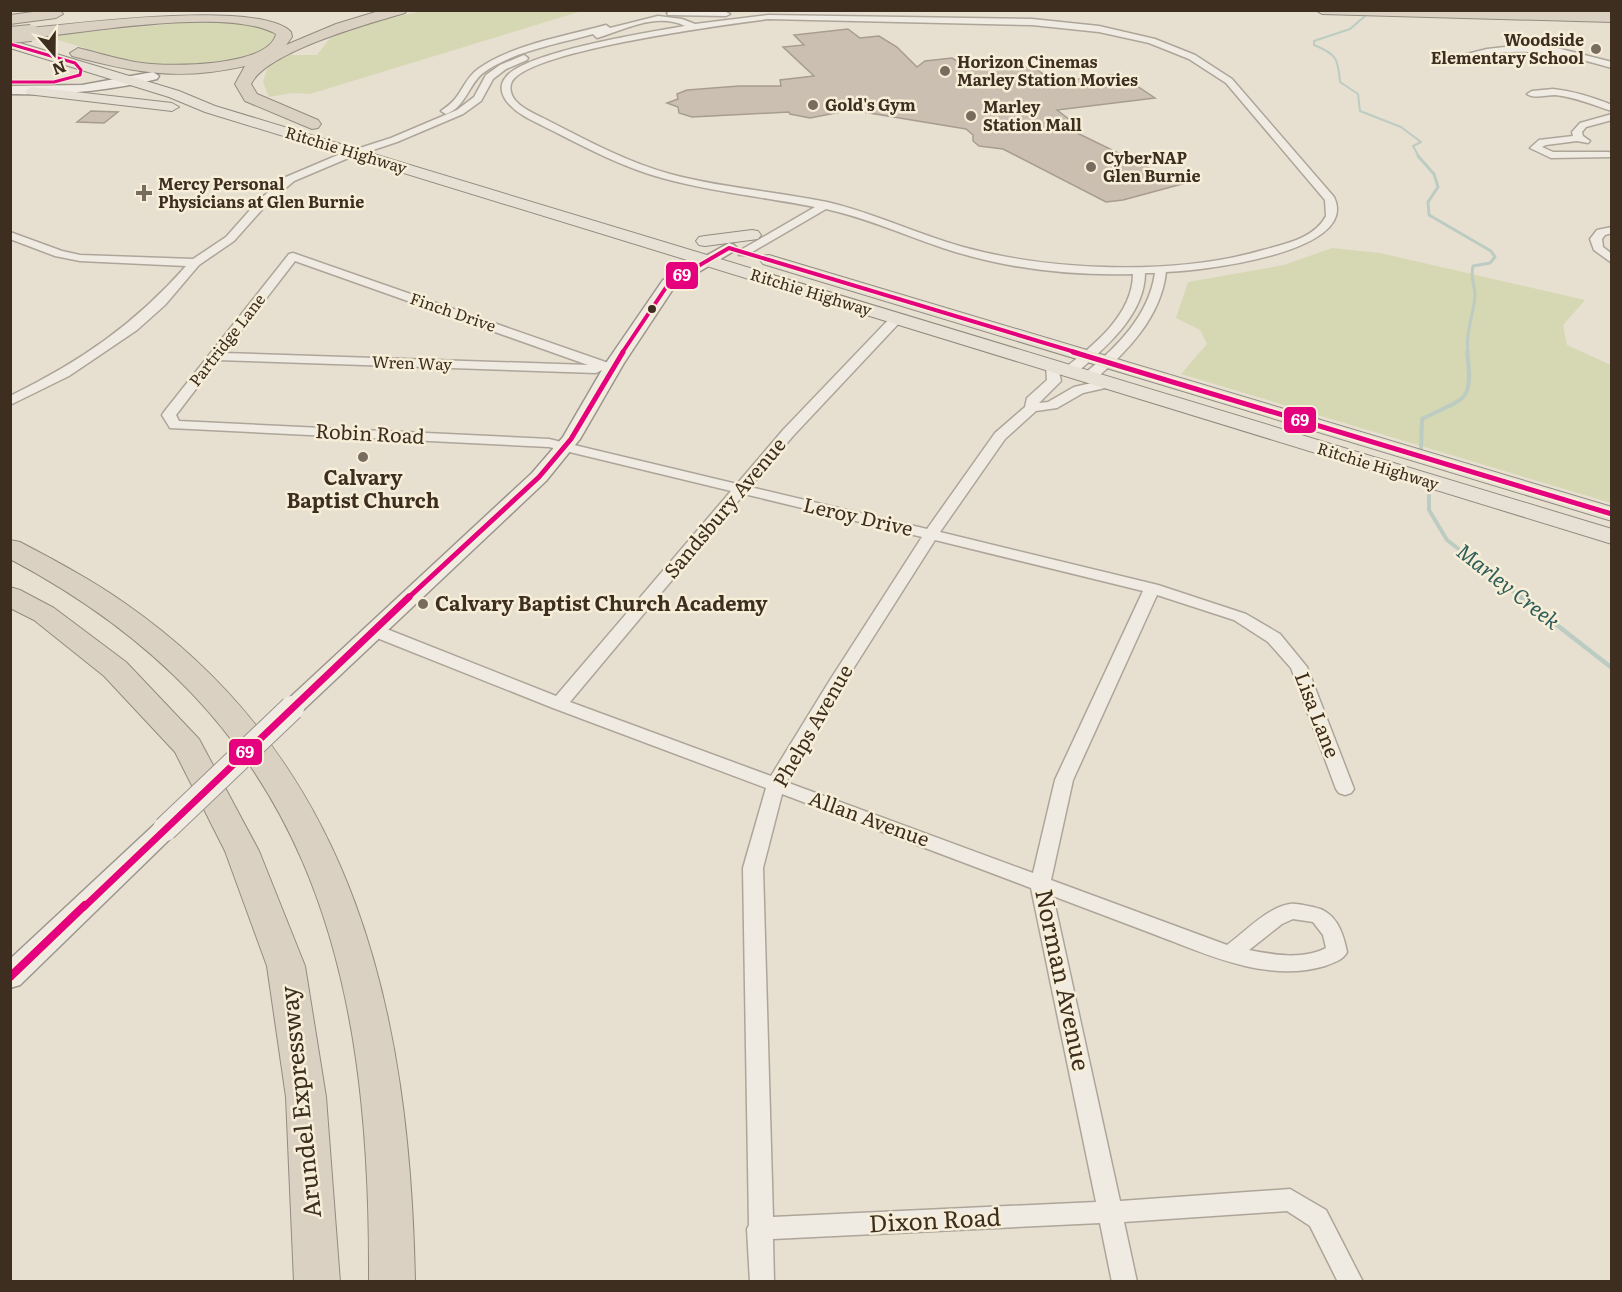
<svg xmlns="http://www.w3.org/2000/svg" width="1622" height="1292" viewBox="0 0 1622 1292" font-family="Literata,serif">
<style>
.green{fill:#d6d7b3}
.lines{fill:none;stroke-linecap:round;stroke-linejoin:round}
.stream-far3{stroke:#bcccc2;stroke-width:2}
.stream-far2{stroke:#bcccc2;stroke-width:3}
.stream-far1{stroke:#bcccc2;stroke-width:4}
.stream{stroke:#bcccc2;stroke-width:4.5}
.building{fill:#cbbfb2;stroke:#a89c90;stroke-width:1.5}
.street-casing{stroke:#ada599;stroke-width:3}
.secondary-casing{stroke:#9c958a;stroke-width:3}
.primary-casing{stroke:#928b80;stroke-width:2}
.highway-casing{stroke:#928b80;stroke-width:2}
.street{fill:#efebe3;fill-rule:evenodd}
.secondary{fill:#efebe3;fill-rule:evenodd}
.primary{fill:#e6e1d4;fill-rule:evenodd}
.highway{fill:#dad1c2;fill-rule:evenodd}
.secondary-bridge-casing{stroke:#9c958a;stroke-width:26;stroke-linecap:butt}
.highway-bridge-casing{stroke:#928b80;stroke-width:18;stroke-linecap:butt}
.secondary-bridge{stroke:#efebe3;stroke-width:24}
.highway-bridge{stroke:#dad1c2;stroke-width:16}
.bus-1-far4-casing{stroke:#f7eed8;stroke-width:5}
.bus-1-far3-casing{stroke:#f7eed8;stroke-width:7}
.bus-1-far2-casing{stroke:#f7eed8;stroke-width:9}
.bus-1-far1-casing{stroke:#f7eed8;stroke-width:11}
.bus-1-casing{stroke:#f7eed8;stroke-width:13}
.bus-1-far4{stroke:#e5007d;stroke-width:3}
.bus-1-far3{stroke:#e5007d;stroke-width:4}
.bus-1-far2{stroke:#e5007d;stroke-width:5}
.bus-1-far1{stroke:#e5007d;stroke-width:7}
.bus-1{stroke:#e5007d;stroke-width:8}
.poi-dot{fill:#786c5e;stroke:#f7eed8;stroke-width:2}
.bus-dot{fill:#3d2e20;stroke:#f7eed8;stroke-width:2}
.labels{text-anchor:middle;stroke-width:5;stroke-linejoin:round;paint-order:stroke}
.far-poi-label{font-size:16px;font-weight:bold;fill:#3d2e20;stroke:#f7eed8;text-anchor:start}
.far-street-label{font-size:16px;fill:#3d2e20;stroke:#f7eed8}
.street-label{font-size:20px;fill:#3d2e20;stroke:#f7eed8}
.poi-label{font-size:20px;font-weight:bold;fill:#3d2e20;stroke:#f7eed8}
.water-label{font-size:21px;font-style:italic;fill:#2f5d5a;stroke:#f7eed8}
.near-street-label{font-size:24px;fill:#3d2e20;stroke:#f7eed8}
.line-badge{stroke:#f7eed8;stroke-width:2}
.badge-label{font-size:16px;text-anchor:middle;font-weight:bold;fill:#fff}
</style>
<rect width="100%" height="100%" fill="#e7e0d1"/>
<!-- green -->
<g class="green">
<path d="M426,10L582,11L310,94L292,93L269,97L263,82L269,64L290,55H317L330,38L366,24Z"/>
<path d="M223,19L269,28L275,37L262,51L250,57L198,67L134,63L45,36Z"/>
<path d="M1332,248L1380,253L1585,300L1563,325L1567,345L1611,365V503L1181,374L1207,344L1200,330L1176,318L1188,282L1284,265Z"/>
</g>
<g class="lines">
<!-- stream-far3 -->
<path class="stream-far3" d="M1365,16L1350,29L1314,41V45C1337,54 1338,59 1340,82L1358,94L1360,111L1401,127L1421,142L1413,146L1419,157"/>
<!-- stream-far2 -->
<path class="stream-far2" d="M1418,156L1434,174L1438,187L1428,202L1429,215L1491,251L1495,257L1490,263L1473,266C1470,280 1475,283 1475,295C1474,315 1465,332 1468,353"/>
<!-- stream-far1 -->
<g class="stream-far1">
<path d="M1421,449L1422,419C1465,397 1474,404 1467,352"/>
<path d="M1429,491V510L1447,540L1523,599"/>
</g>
<!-- stream -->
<path class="stream" d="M1521,597L1612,668"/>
</g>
<!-- building -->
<g class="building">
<path d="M848,29L860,38L879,36L897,47L917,67L925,61L952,58L957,61L974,59L1035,68L1054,82L1119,74L1155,98L1057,110L1082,129L1073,131L1182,184L1123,200L1106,202L1003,149L979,146L973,141V135L966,129L851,110L810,118L790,114L789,112L692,117L679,113L678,107L667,103L678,99L677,94L687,90L739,86H781L780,80L814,76L783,47L804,45L794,35Z"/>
<path d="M91,111L118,112L104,123L77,122Z"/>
</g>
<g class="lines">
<defs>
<g id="street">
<path d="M671,11L726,12L730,14L726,16L668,15L667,13Z"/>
<path d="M768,15L1032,19L1099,26L1155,39L1195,55L1232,79L1334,197C1361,253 1199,271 1166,272C1161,317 1127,352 1094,380H1084L1083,377L1084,374C1116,348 1149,316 1155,273H1145C1145,315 1104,349 1075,374H1065L1064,371L1065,368C1094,345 1133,314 1133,274C1070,276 1003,268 943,248C904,235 867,218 826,209L747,255H739V251L815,207C764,197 712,192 662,178C622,167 585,147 549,129C536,122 520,116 510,105C502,97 498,86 506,77C525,52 650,32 685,26C656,12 624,30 597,38L593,34C558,44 513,51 483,73C468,85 466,107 446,114L441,111C446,107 451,104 455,99C463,89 467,77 478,69C511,45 566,36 606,25L610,28L658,16L682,19L695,24ZM768,19L1032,25L1099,32L1149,43L1189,59L1226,83L1325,200L1326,216C1315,238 1285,244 1263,250C1175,276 1050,271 963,247C917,234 874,213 827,202C775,191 721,188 670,174C627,162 588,141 549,121C536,114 506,104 511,84C520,51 731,24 768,19Z"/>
<path d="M1523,45L1557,48L1612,62V68C1556,52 1525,46 1467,58L1463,55L1487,49Z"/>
<path d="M524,55L528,58L527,60L506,69L493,79L481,101L463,114L397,142L346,159L294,181L267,204L234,241L199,265L165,305L137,330L69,376L10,405V396C80,362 135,324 186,266L80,261L55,256L10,239V232L62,251L80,255L193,259L226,237L259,200L286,177L338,155L391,138L457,110L474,97L486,75L500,65Z"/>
<path d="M1553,89C1573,91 1592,97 1612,105V111C1593,105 1575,97 1555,95C1546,95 1534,99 1527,94L1532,91Z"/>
<path d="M1612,114V120L1586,127L1582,132L1583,136L1590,141L1588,143L1577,141L1546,145L1542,147L1553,152H1608L1612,153V157L1551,158L1530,148L1539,140L1573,136L1572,132L1580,123Z"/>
<path d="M1612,227V233L1605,235L1602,239L1603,247L1612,254V263L1594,250L1590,239L1597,230Z"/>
<path d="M293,253L617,366L618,369L612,373L602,370L596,373L218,360L176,415L179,421L549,439L737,484L783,430L893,315H901V321L793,436L750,487L927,529L995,433L1025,407L1027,398L1047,380L1046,365L1047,362H1057L1061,381L1039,403L1048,402L1074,387L1109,379L1114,380L1116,383L1114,386L1083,393L1057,408L1036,411L1005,439L940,532L1158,585L1246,614L1280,634L1307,667L1354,789L1351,793L1345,795L1339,793L1336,789L1291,668L1268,642L1234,620L1157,595L1073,780L1051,880L1227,945C1245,932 1268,907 1290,904C1297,903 1306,906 1313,907C1336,911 1343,932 1347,952C1343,960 1333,963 1325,966C1268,983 1208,955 1156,935C1122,922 1087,909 1053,896L1120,1201L1290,1189L1326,1210L1363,1282H1338L1310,1226L1287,1211L1124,1222L1137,1282H1112L1100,1223L773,1239L774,1282H750L747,1229L749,1225L743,868L766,788L553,708L367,634L365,630L373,625L379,626L556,696L731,491L549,447L170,428L162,415L164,412L289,254ZM295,261L588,365L224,353ZM744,494L922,537L830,680L771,776L570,702ZM935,540L1143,591L1055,780L1033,873L786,782L846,680ZM782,794L1031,888L1096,1202L773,1217L763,868ZM1293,919L1313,922L1323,935L1326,948C1302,960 1275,955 1249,950L1282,924Z"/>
</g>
<g id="secondary">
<path d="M153,72L159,76L157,79C109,91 61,95 10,94V86L82,85Z"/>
<path d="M729,243L734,245L737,248L734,251L675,286L624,363L580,439L546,481L300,713L292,716L284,713L280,708L284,703L532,473L563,437L606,363L663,280Z"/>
<path d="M165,820L174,823L178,829L174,835L20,985L10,988V959L156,823Z"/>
</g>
<g id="primary">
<path d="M10,40L179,91L215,106L1612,529V544L205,112L169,97L10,48Z"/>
<path d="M32,87L172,103L179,107L172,111L27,94L25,91Z"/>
<path d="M752,230L758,231L761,235L758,239L705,246L699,245L696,241L699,237L705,236Z"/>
<path d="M769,255L1612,507V521L763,264L760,260L763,256Z"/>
</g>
<g id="highway">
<path d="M48,10H60L63,14L56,18L10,24V15Z"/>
<path d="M382,10H407L405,13C370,23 266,52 251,84L257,94L318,120L321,124L318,128L312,129L245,101L235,84L245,66C179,81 136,73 72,56L70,53L78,48C99,53 120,60 142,63C168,67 269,67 276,34C229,7 88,32 31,38L23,33L31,28C79,23 261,0 291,32L292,37L286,45L336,24Z"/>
<path d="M1315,10L1612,12V22L1322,14Z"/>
<path d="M10,540L20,542C56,561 92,580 126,604C357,765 410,1016 415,1282H369C371,965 309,717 10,559Z"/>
<path d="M10,587L20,590L54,608L126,662L199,739L259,851L305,966L326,1097L340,1282H294L286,1097L267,966L225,851L175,752L104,676L34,620L10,608Z"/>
</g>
</defs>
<!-- street casing -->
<use href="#street" class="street-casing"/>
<!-- secondary casing -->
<use href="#secondary" class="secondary-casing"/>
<!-- primary casing -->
<use href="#primary" class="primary-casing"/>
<!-- highway casing -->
<use href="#highway" class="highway-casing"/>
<!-- street -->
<use href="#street" class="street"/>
<!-- secondary -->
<use href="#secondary" class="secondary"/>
<!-- primary -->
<use href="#primary" class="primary"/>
<!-- highway -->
<use href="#highway" class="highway"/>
<defs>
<path id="secondary-bridge" d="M165,829L292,708"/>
<path id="highway-bridge" d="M10,35L31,33"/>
</defs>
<!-- secondary-bridge casing -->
<use href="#secondary-bridge" class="secondary-bridge-casing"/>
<!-- highway-bridge casing -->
<use href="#highway-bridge" class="highway-bridge-casing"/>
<!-- secondary-bridge -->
<use href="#secondary-bridge" class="secondary-bridge"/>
<!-- highway-bridge -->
<use href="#highway-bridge" class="highway-bridge"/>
<defs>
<path id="bus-1-far4" d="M10,44L75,63L81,70L80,75L54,82H10"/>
<path id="bus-1-far3" d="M622,353L669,283L729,248L1078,353"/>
<g id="bus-1-far2">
<path d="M1073,352L1612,514"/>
<path d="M407,599L539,477L571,439L623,352"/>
</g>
<path id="bus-1-far1" d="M84,907L409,597"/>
<path id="bus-1" d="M10,977L85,905"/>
</defs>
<!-- bus-1-far4 casing -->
<use href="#bus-1-far4" class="bus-1-far4-casing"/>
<!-- bus-1-far3 casing -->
<use href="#bus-1-far3" class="bus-1-far3-casing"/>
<!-- bus-1-far2 casing -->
<use href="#bus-1-far2" class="bus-1-far2-casing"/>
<!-- bus-1-far1 casing -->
<use href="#bus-1-far1" class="bus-1-far1-casing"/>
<!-- bus-1 casing -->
<use href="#bus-1" class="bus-1-casing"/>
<!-- bus-1-far4 -->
<use href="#bus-1-far4" class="bus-1-far4"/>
<!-- bus-1-far3 -->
<use href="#bus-1-far3" class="bus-1-far3"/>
<!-- bus-1-far2 -->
<use href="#bus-1-far2" class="bus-1-far2"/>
<!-- bus-1-far1 -->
<use href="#bus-1-far1" class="bus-1-far1"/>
<!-- bus-1 -->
<use href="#bus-1" class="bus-1"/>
</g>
<!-- markers -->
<g class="poi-dot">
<circle cx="1596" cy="49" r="6"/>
<circle cx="945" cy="71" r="6"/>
<circle cx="813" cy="105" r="6"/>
<circle cx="971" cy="116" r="6"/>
<circle cx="1091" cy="167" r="6"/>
<path d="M141 184h6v6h6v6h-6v6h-6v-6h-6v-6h6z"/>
<circle cx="363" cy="457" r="6"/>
<circle cx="423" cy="604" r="6"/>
</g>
<circle class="bus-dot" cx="652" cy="309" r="5"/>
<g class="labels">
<!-- far-poi labels -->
<g class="far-poi-label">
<text x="1584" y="46" text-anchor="end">Woodside<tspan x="1584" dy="18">Elementary School</tspan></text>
<text x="957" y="68">Horizon Cinemas<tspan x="957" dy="18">Marley Station Movies</tspan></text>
<text x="825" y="111">Gold's Gym</text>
<text x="983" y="113">Marley<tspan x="983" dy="18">Station Mall</tspan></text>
<text x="1103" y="164">CyberNAP<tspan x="1103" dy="18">Glen Burnie</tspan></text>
<text x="158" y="190">Mercy Personal<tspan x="158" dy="18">Physicians at Glen Burnie</tspan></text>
</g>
<!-- far-street labels -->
<g class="far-street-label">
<text transform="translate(346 150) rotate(17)" y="6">Ritchie Highway</text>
<text transform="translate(811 292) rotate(17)" y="6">Ritchie Highway</text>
<text transform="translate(453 312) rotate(19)" y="6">Finch Drive</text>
<text transform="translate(227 340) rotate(-52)" y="6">Partridge Lane</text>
<text transform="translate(412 363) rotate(2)" y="6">Wren Way</text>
<text transform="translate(1378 466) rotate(17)" y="6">Ritchie Highway</text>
</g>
<!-- street labels -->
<g class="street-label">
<text transform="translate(370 434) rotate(3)" y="7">Robin Road</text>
<text transform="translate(725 508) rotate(-50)" y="7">Sandsbury Avenue</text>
<text transform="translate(858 517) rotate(13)" y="7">Leroy Drive</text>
<text transform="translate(1317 715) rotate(69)" y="7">Lisa Lane</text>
<text transform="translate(813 726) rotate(-60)" y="7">Phelps Avenue</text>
<text transform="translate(869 819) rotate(20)" y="7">Allan Avenue</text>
</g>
<!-- poi labels -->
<g class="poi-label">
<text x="363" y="485">Calvary<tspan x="363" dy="23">Baptist Church</tspan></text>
<text x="435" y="611" text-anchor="start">Calvary Baptist Church Academy</text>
</g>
<!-- water labels -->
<g class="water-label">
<text transform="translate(1508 587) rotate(38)" y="7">Marley Creek</text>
</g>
<!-- near-street labels -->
<g class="near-street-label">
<text transform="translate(1062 980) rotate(78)" y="8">Norman Avenue</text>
<text transform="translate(301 1102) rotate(-96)" y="8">Arundel Expressway</text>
<text transform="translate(935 1221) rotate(-3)" y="8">Dixon Road</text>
</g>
</g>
<g class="line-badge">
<rect x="665" y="261" width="34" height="29" rx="6" fill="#e5007d"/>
<rect x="1283" y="406" width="34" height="28" rx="6" fill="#e5007d"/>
<rect x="228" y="738" width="35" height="28" rx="6" fill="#e5007d"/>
</g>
<g class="badge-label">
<text x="682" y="281">69</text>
<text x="1300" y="426">69</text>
<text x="245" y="758">69</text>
</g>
<!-- border -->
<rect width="1622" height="1292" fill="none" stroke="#3d2e20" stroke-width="24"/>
<!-- north arrow -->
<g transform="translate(54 54) rotate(160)" stroke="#f7eed8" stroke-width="4.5" paint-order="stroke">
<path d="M0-4.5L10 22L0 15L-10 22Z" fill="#3d2e20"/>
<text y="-9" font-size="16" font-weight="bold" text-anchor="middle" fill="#3d2e20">N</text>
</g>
</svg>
